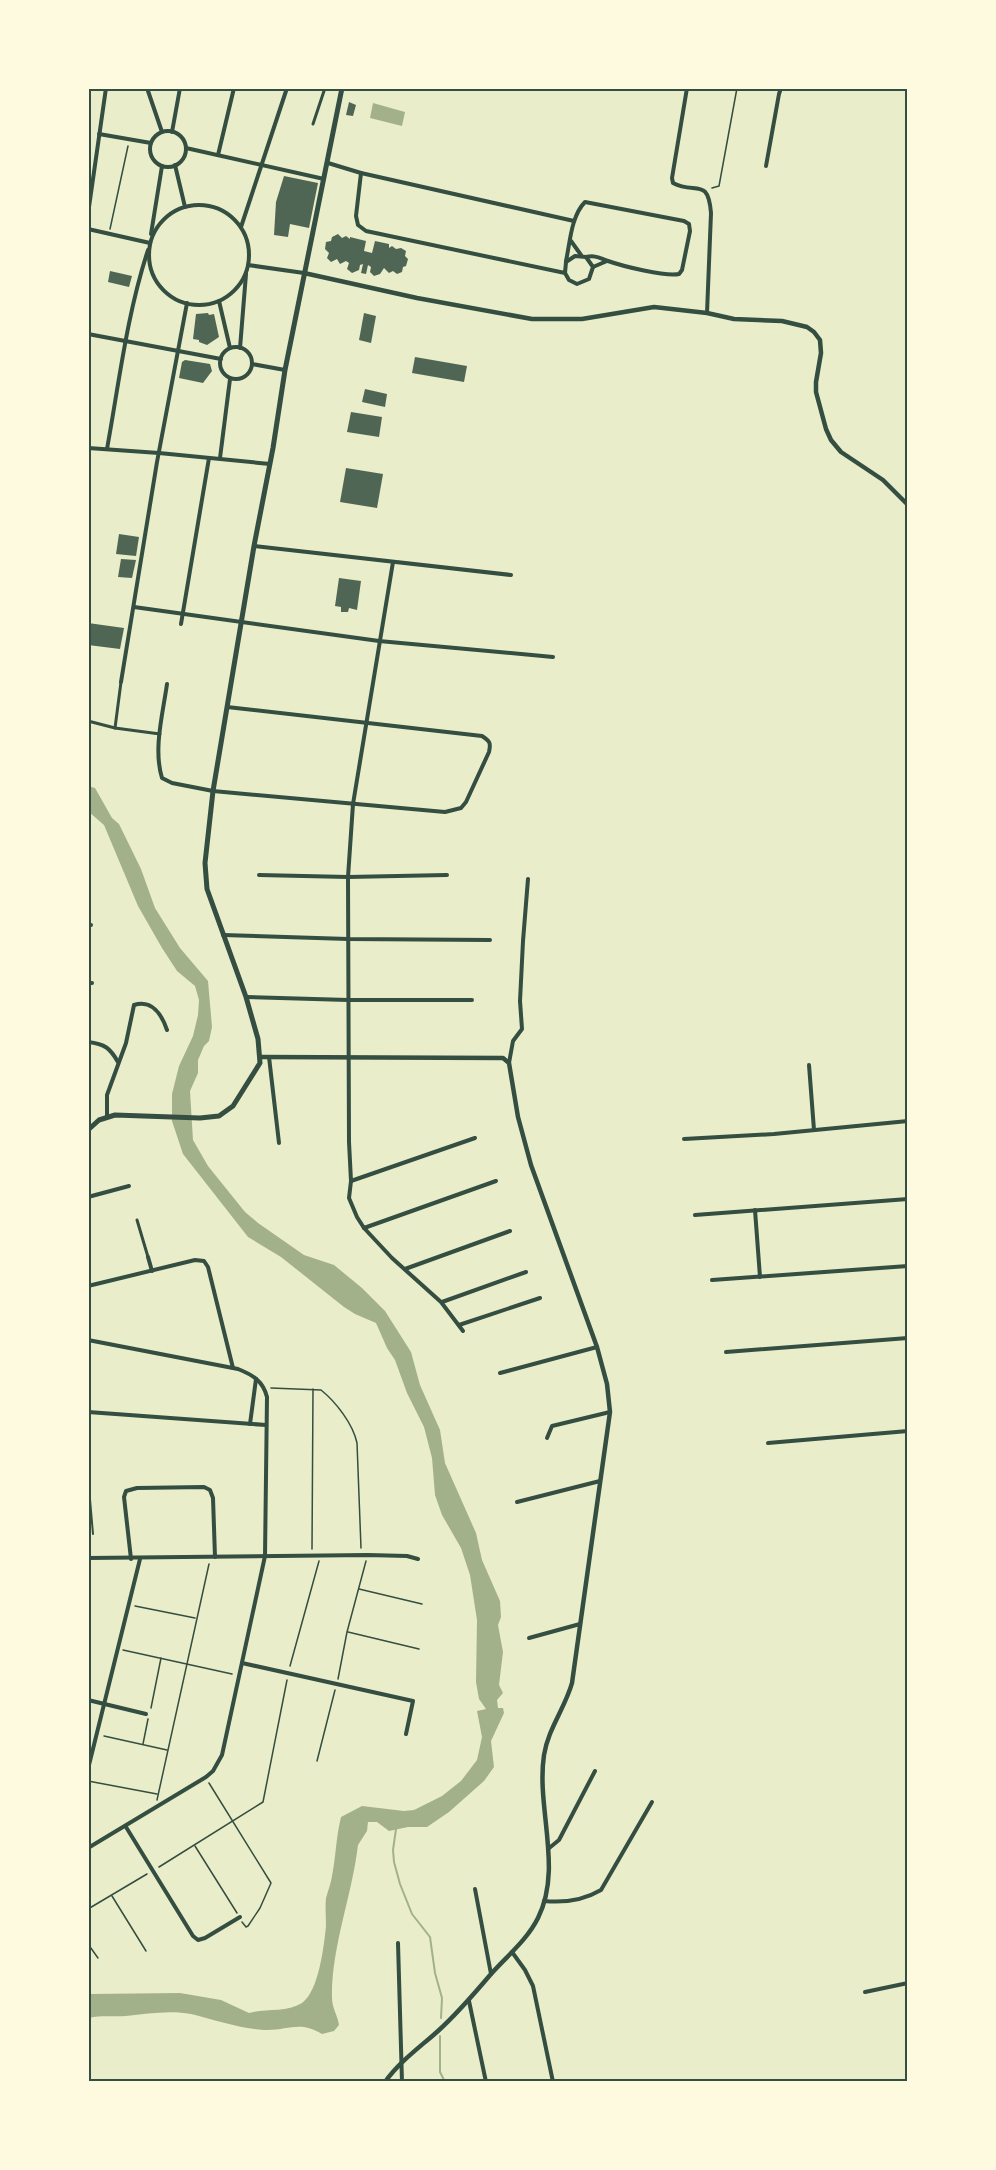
<svg xmlns="http://www.w3.org/2000/svg" width="996" height="2170" viewBox="0 0 996 2170" font-family="'Open Sans',sans-serif">
<style>
.water{fill:#a3b18a}
.lines{fill:none;stroke-linecap:round;stroke-linejoin:round}
.stream{stroke:#a3b18a;stroke-width:2}
.building{fill:#4f6655}
.path{stroke:#344e41;stroke-width:1.5}
.service{stroke:#344e41;stroke-width:2}
.pedestrian{stroke:#344e41;stroke-width:3}
.minor{stroke:#344e41;stroke-width:4}
.tertiary{stroke:#344e41;stroke-width:4.5}
.secondary{stroke:#344e41;stroke-width:5}
.neatline{fill:none;stroke:#344e41;stroke-width:2}
</style>
<rect width="100%" height="100%" fill="#e9edc9"/>
<!-- water -->
<g class="water">
<path d="M373,103L405,112L402,126L370,118Z"/>
<path d="M88,786L95,788L112,818L119,824L141,869L155,908L180,948L208,981L212,1027L209,1041L204,1046L198,1060V1073L190,1091L193,1140L208,1166L245,1212L258,1223L304,1255L334,1265L362,1288L385,1311L411,1352L420,1385L440,1430L445,1463L476,1533L482,1560L500,1601L501,1617L498,1625L503,1652L499,1685L503,1693L497,1700L498,1708H503L504,1713L491,1741L494,1767L484,1781L449,1812L427,1827H408L389,1831L377,1822H368L367,1831L358,1845C352,1896 331,1948 332,1998C332,2008 338,2016 339,2025L334,2031L322,2034C298,2020 289,2031 264,2030C238,2028 215,2020 191,2014C169,2010 147,2014 126,2016C113,2017 101,2015 89,2018V1994L180,1993L221,2000L249,2013C265,2008 286,2013 302,2003C319,1991 324,1945 326,1926C326,1917 325,1907 326,1898C328,1891 331,1883 332,1876C336,1856 336,1837 341,1817L362,1806L404,1811L414,1810L442,1796L461,1781L477,1760L482,1737L477,1711L486,1709L479,1699L476,1682L477,1620L470,1575L461,1548L442,1515L435,1495L432,1458L424,1427L407,1393L395,1360L387,1348L376,1323L355,1314L344,1307L281,1257L248,1237L183,1154L172,1121V1094L179,1066L193,1036L198,1015L199,1000L195,986L177,971L162,948L138,906L104,825L89,812Z"/>
</g>
<g class="lines">
<!-- stream -->
<g class="stream">
<path d="M396,1829L393,1850L394,1862L400,1884L412,1914L430,1937L435,1973L442,1998L441,2018"/>
<path d="M440,2036V2072L445,2082"/>
</g>
</g>
<!-- building -->
<g class="building">
<path d="M349,102L356,105L353,116L346,115Z"/>
<path d="M284,176L318,183L309,228L290,224L288,237L274,235L276,202Z"/>
<path d="M338,234L342,238L346,236L350,239V237L366,241L364,251L372,253L375,241L389,244V248L392,246L396,249L401,248L406,251L405,256L408,259L406,266L403,267L402,272L397,274L393,271L389,273L384,268L380,274L374,276L370,272L371,267L368,265L366,274L361,273L363,264L360,265L359,270L352,273L347,269L349,263L346,261L340,264L337,259L331,262L327,258L329,253L325,249L326,242L331,241L332,237Z"/>
<path d="M110,271L132,276L129,287L108,282Z"/>
<path d="M208,313L209,315L214,314L219,337L207,345L199,342V340L193,339L196,314Z"/>
<path d="M364,313L376,316L371,343L359,340Z"/>
<path d="M415,357L467,366L464,382L412,373Z"/>
<path d="M185,360L210,364L212,371L203,383L179,378L182,362Z"/>
<path d="M365,389L387,394L385,407L362,402Z"/>
<path d="M351,412L382,417L379,437L347,432Z"/>
<path d="M346,468L383,474L377,508L340,502Z"/>
<path d="M119,534L139,537L136,556L116,554Z"/>
<path d="M121,559L136,560L132,578L118,577Z"/>
<path d="M339,578L361,581L357,610L349,608L348,612H341V607L335,606Z"/>
<path d="M88,623L124,628L120,649L88,645Z"/>
</g>
<g class="lines">
<!-- path -->
<g class="path">
<path d="M712,188L719,186L737,88"/>
<path d="M110,229L128,146"/>
<path d="M271,1388L321,1390C336,1402 353,1424 357,1443L361,1548"/>
<path d="M312,1549L313,1389"/>
<path d="M359,1589L422,1604"/>
<path d="M135,1606L195,1618"/>
<path d="M348,1632L419,1649"/>
<path d="M123,1650L232,1674"/>
<path d="M290,1666L319,1561"/>
<path d="M338,1679L347,1632L366,1561"/>
<path d="M151,1708L161,1658"/>
<path d="M104,1736L167,1750"/>
<path d="M143,1744L148,1719"/>
<path d="M317,1761L335,1690"/>
<path d="M88,1781L157,1794"/>
<path d="M209,1783L271,1883L260,1908L248,1926L246,1927L242,1922"/>
<path d="M157,1800L209,1564"/>
<path d="M195,1846L237,1913"/>
<path d="M159,1867L263,1802L287,1680"/>
<path d="M112,1896L146,1951"/>
<path d="M88,1909L147,1874"/>
<path d="M88,1944L98,1958"/>
</g>
<!-- service -->
<path class="service" d="M88,1476L93,1534"/>
<!-- pedestrian -->
<g class="pedestrian">
<path d="M313,124L325,88"/>
<path d="M88,721L115,728L160,734"/>
<path d="M115,728L121,682"/>
<path d="M137,1220L148,1257"/>
</g>
<!-- minor -->
<g class="minor">
<path d="M147,88L162,132"/>
<path d="M687,88L672,178L673,183C695,195 708,176 711,213L707,313"/>
<circle cx="168" cy="149" r="18"/>
<path d="M172,132L180,88"/>
<path d="M99,134L151,143"/>
<path d="M186,148L324,179"/>
<path d="M218,155L234,88"/>
<path d="M328,163L361,173L574,221"/>
<path d="M175,165L185,207"/>
<path d="M766,166L779,94L781,88"/>
<path d="M361,173L356,216L358,225L366,231L565,273L569,280L577,284L589,279L593,267L586,257L575,256L566,262L565,273"/>
<circle cx="199" cy="255" r="50"/>
<path d="M88,214L106,88"/>
<path d="M241,227L287,88"/>
<path d="M88,229L150,243"/>
<path d="M151,234L162,166"/>
<path d="M571,241L581,255"/>
<path d="M566,261C570,243 571,216 585,202L684,221L689,224L690,231L682,270L679,274C666,277 622,266 608,261C599,258 596,255 586,257"/>
<path d="M248,265L304,273"/>
<path d="M593,267L607,261"/>
<path d="M219,301L230,348"/>
<path d="M88,334L221,359"/>
<circle cx="236" cy="363" r="16"/>
<path d="M240,348L246,274"/>
<path d="M252,364L285,370"/>
<path d="M88,448L159,453L270,464"/>
<path d="M107,449C119,383 127,314 148,250"/>
<path d="M220,458L230,379"/>
<path d="M254,546L511,575"/>
<path d="M393,562L353,804L348,877L349,1142L351,1181L349,1198L357,1217L364,1228L392,1258L441,1302L463,1331"/>
<path d="M134,607L379,641L553,657"/>
<path d="M181,624L209,458"/>
<path d="M121,682L157,462L187,303"/>
<path d="M167,684C163,713 153,749 162,778L172,783L213,791L445,812L461,808L466,802L489,752C491,743 490,741 482,736L227,707"/>
<path d="M259,875L348,877L447,875"/>
<path d="M88,925H91"/>
<path d="M223,935L348,939L490,940"/>
<path d="M88,983H92"/>
<path d="M246,997L348,1000H472"/>
<path d="M88,1042C105,1044 110,1048 118,1062"/>
<path d="M269,1057L279,1143"/>
<path d="M509,1063L513,1041L522,1029L520,1001L523,941L528,879"/>
<path d="M809,1065L814,1130"/>
<path d="M107,1117V1095L126,1043L134,1005C152,999 162,1015 167,1030"/>
<path d="M684,1139L774,1134L908,1121"/>
<path d="M351,1181L475,1138"/>
<path d="M88,1197L129,1186"/>
<path d="M755,1210L760,1277"/>
<path d="M695,1215L908,1199"/>
<path d="M364,1228L496,1181"/>
<path d="M148,1257L152,1271"/>
<path d="M405,1269L510,1231"/>
<path d="M712,1280L908,1266"/>
<path d="M88,1286L195,1260L204,1261L208,1267L233,1368"/>
<path d="M442,1302L526,1272"/>
<path d="M459,1325L540,1298"/>
<path d="M88,1340L238,1369C253,1375 263,1381 267,1397L265,1556L222,1755L213,1771L206,1777L88,1848"/>
<path d="M726,1352L908,1338"/>
<path d="M500,1373L597,1347"/>
<path d="M88,1412L266,1425"/>
<path d="M250,1424L256,1379"/>
<path d="M547,1438L552,1426L610,1412"/>
<path d="M768,1443L908,1431"/>
<path d="M517,1502L600,1481"/>
<path d="M88,1558L368,1555L407,1556L418,1559"/>
<path d="M131,1559L124,1497L126,1491L137,1488L204,1487L210,1490L213,1498L215,1557"/>
<path d="M529,1638L580,1624"/>
<path d="M242,1663L413,1701L406,1734"/>
<path d="M88,1700L146,1714"/>
<path d="M88,1769L140,1559"/>
<path d="M126,1827L193,1936L198,1940L205,1938L240,1917"/>
<path d="M548,1849L559,1840L595,1771"/>
<path d="M475,1889L491,1974"/>
<path d="M544,1901C564,1903 584,1900 601,1890L652,1802"/>
<path d="M398,1943L402,2082"/>
<path d="M512,1952L525,1970L533,1986L553,2082"/>
<path d="M865,1992L908,1983"/>
<path d="M469,2001L486,2082"/>
</g>
<!-- tertiary -->
<g class="tertiary">
<path d="M304,273L417,298L532,319H582L654,307L707,313L734,319L782,321L807,327L814,332L820,340L821,353L816,382V392L826,429L831,440L841,452L883,480L908,505"/>
<path d="M261,1057L503,1058L509,1063L518,1117L531,1165L597,1347L607,1384L610,1412L572,1683C565,1708 548,1729 544,1755C536,1808 563,1868 538,1918C527,1940 507,1956 491,1974C474,1994 458,2013 438,2031C420,2047 399,2062 385,2082"/>
</g>
<!-- secondary -->
<path class="secondary" d="M88,1130L99,1120L115,1115L200,1118L219,1116L233,1106L260,1063L258,1039L246,997L207,889L205,863L213,791L254,546L273,448L285,370L342,88"/>
</g>
<!-- border -->
<rect width="996" height="2170" fill="none" stroke="#fefae0" stroke-width="180"/>
<rect x="90" y="90" width="816" height="1990" class="neatline"/>
</svg>
